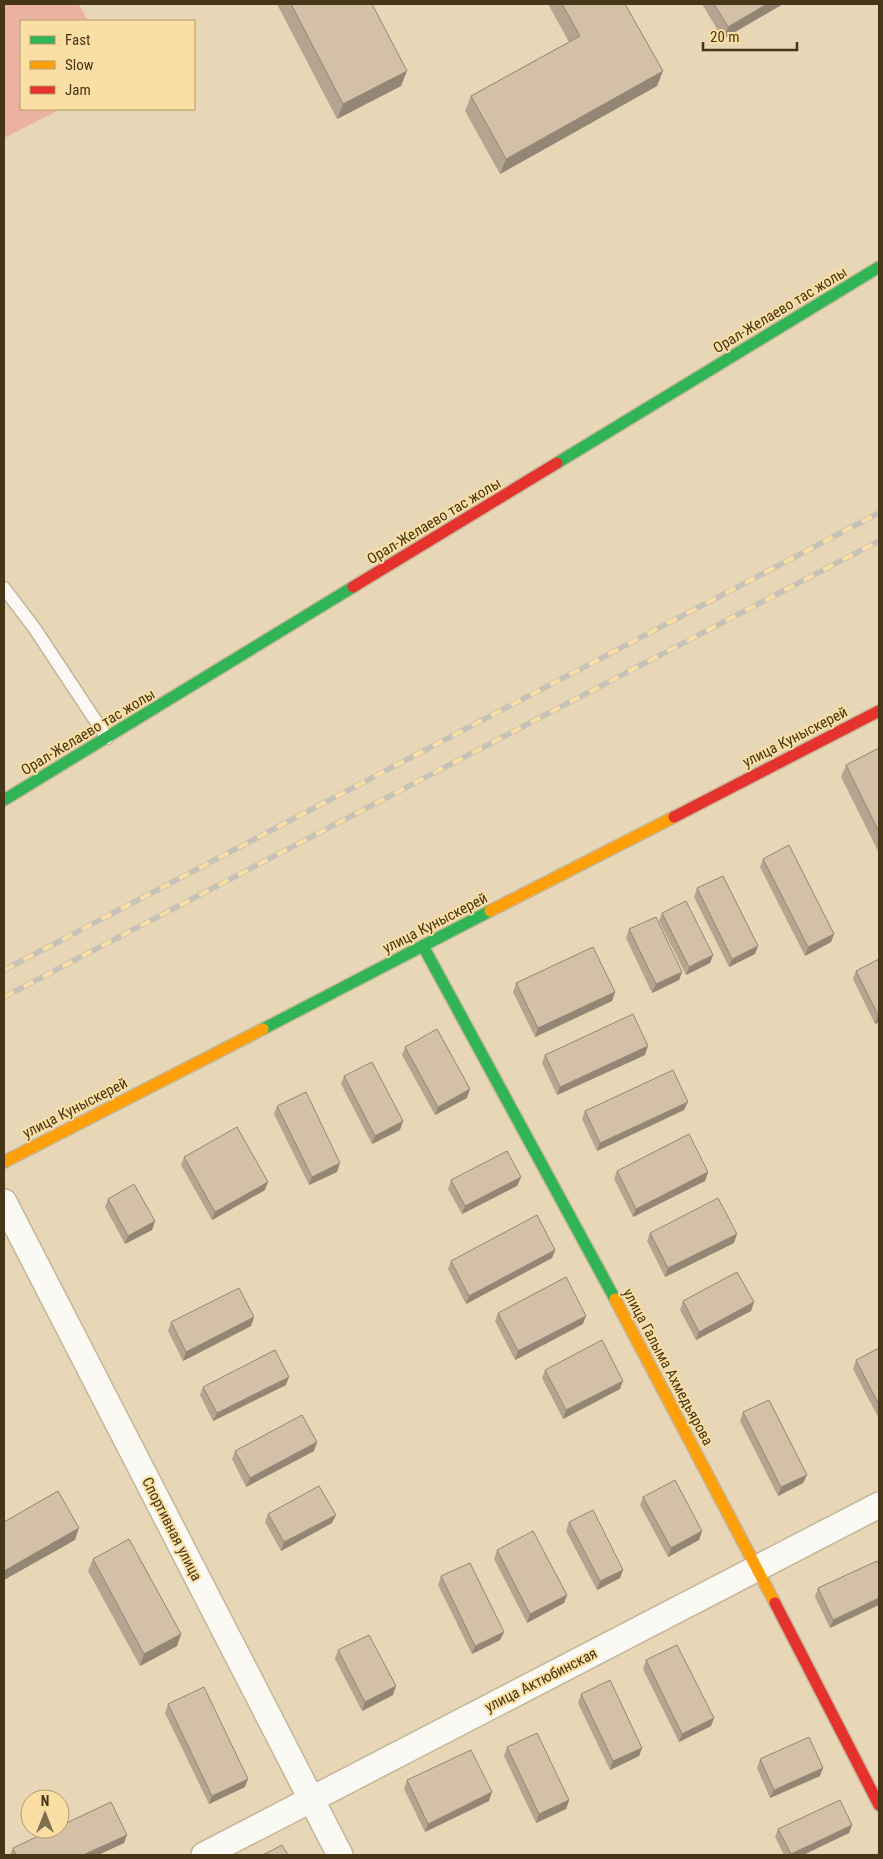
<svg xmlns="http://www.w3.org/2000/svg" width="883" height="1859" viewBox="0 0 883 1859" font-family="'Roboto Condensed',sans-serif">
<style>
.green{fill:#ebb29f}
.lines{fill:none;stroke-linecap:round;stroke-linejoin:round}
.lane-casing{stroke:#c4b699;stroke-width:15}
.street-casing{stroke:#c4b699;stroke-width:28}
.fast-casing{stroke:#c4b699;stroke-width:14}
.slow-casing{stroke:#c4b699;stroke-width:14}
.jam-casing{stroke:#c4b699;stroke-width:14}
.lane{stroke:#fbf9f4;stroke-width:12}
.street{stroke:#fbf9f4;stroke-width:25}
.fast{stroke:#30b455;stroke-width:11}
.slow{stroke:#ff9f0a;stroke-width:11}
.jam{stroke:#e5322d;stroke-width:11}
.rail-casing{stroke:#c7c2b8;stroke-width:5.5}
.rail{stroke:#fbdea3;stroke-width:4;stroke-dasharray:11;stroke-linecap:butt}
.wall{fill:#b5a590}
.shaded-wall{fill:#948675}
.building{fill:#d3c0a7;stroke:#948675}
.labels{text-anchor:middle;stroke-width:4;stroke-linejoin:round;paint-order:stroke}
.street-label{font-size:15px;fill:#443616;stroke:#fbdea3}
</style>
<rect width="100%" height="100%" fill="#e7d7b7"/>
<!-- green -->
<path class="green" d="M4,4H79L88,21H21V109H61L4,138Z"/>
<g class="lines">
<defs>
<path id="lane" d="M4,588L35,629L107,738"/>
<g id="street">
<path d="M4,1202L340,1855"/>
<path d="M204,1855L879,1505"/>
</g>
<g id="fast">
<path d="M557,463L879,267"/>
<path d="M4,800L353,587"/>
<path d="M423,946L615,1299"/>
<path d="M263,1029L490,911"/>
</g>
<g id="slow">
<path d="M490,911L674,817"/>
<path d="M4,1162L263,1029"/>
<path d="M615,1299L775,1603"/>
</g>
<g id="jam">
<path d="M353,587L557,463"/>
<path d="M674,817L879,711"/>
<path d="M775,1603L879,1805"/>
</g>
</defs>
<!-- lane casing -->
<use href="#lane" class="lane-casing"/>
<!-- street casing -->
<use href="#street" class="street-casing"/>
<!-- fast casing -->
<use href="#fast" class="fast-casing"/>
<!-- slow casing -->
<use href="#slow" class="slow-casing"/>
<!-- jam casing -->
<use href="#jam" class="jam-casing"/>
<!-- lane -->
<use href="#lane" class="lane"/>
<!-- street -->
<use href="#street" class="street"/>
<!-- fast -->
<use href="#fast" class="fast"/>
<!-- slow -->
<use href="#slow" class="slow"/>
<!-- jam -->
<use href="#jam" class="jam"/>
<defs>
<g id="rail">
<path d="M4,970L879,513"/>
<path d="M4,997L879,541"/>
</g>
</defs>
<!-- rail casing -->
<use href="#rail" class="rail-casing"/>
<!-- rail -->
<use href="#rail" class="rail"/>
</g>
<!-- wall -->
<g class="wall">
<path d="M277,4H372L401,86L337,119Z"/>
<path d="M548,4H625L657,86L500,174L465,111L471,96L569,42Z"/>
<path d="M702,4H783L723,39Z"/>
<path d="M879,748V853L841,777L846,765Z"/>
<path d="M763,859L834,934L831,942L805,956L760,867Z"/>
<path d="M697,888L758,946L755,954L729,967L694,897Z"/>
<path d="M662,913L713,955L710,963L686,975L659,921Z"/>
<path d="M629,929L682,972L679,980L652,993L626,938Z"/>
<path d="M879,959V1022L875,1024L853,979L856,971Z"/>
<path d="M516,983L615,992L612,1001L535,1037L513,992Z"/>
<path d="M405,1047L467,1098L435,1115L402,1055Z"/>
<path d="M545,1055H645L557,1095L542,1063Z"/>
<path d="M344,1076L400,1130L372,1144L341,1084Z"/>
<path d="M277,1106L337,1172L309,1185L274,1114Z"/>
<path d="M684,1110L597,1151L582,1119L585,1111Z"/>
<path d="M184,1157L265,1190L212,1220L181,1165Z"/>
<path d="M617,1171L708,1172L705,1181L633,1217L614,1179Z"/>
<path d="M521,1177L517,1186L462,1214L448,1189L451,1180Z"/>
<path d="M108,1199L155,1221L152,1230L125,1244L105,1207Z"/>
<path d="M650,1233L734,1243L665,1277L647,1241Z"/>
<path d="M555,1250L552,1258L466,1304L448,1269L451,1261Z"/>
<path d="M683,1301L754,1302L751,1311L696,1340L680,1310Z"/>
<path d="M498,1313L583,1324L515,1360L495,1321Z"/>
<path d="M254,1317L251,1326L183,1361L168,1331L171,1322Z"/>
<path d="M879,1348V1419L853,1369L856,1360Z"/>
<path d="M545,1370L620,1389L563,1419L542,1378Z"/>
<path d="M286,1385L213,1421L200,1395L203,1387Z"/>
<path d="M743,1412L807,1475L803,1483L778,1496L740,1421Z"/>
<path d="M317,1442L314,1451L246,1487L232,1459L235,1451Z"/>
<path d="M643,1497L702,1531L699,1540L668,1557L640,1505Z"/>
<path d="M268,1514L332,1523L281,1551L265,1522Z"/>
<path d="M569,1522L623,1570L620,1578L597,1590L566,1531Z"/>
<path d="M497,1550L567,1595L564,1603L527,1623L494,1559Z"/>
<path d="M93,1559L181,1634L177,1646L140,1666L88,1571Z"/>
<path d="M877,1561L830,1628L815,1597L818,1588Z"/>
<path d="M441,1576L504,1632L500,1640L472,1654L438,1585Z"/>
<path d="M338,1650L393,1695L362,1711L335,1659Z"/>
<path d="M646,1660L714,1718L711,1726L679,1742L643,1669Z"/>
<path d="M581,1694L642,1748L639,1756L610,1770L578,1703Z"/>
<path d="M168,1704L245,1787L209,1804L165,1713Z"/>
<path d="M507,1747L569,1800L566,1809L536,1823L504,1756Z"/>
<path d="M760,1759L820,1776L770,1798L757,1768Z"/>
<path d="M407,1780L489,1801L425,1832L404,1789Z"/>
<path d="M852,1825L849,1833L803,1855H784L775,1837L778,1829Z"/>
<path d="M124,1843L98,1855H10L13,1848Z"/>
</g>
<!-- shaded-wall -->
<g class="shaded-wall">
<path d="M767,4H783L723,39L728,27Z"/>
<path d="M407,71L401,86L337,119L343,104Z"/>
<path d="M663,71L657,86L500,174L506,159Z"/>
<path d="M834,934L831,942L805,956L808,947Z"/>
<path d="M758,946L755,954L729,967L732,959Z"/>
<path d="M713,955L710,963L686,975L689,967Z"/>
<path d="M682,972L679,980L652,993L656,984Z"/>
<path d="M615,992L612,1001L535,1037L538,1028Z"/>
<path d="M878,1015H879V1022L875,1024Z"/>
<path d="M648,1046L645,1055L557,1095L560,1087Z"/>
<path d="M470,1089L467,1098L435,1115L438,1107Z"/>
<path d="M688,1102L684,1110L597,1151L600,1143Z"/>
<path d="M403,1121L400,1130L372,1144L375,1136Z"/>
<path d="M340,1163L337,1172L309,1185L312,1177Z"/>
<path d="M708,1172L705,1181L633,1217L636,1209Z"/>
<path d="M521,1177L517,1186L462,1214L465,1206Z"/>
<path d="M268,1182L265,1190L212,1220L215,1212Z"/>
<path d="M155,1221L152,1230L125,1244L128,1236Z"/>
<path d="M737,1234L734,1243L665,1277L668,1268Z"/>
<path d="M555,1250L552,1258L466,1304L469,1296Z"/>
<path d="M754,1302L751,1311L696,1340L699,1332Z"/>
<path d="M586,1316L583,1324L515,1360L518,1351Z"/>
<path d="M254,1317L251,1326L183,1361L186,1352Z"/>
<path d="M289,1377L286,1385L213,1421L217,1413Z"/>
<path d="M623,1381L620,1389L563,1419L566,1410Z"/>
<path d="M317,1442L314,1451L246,1487L250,1478Z"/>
<path d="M807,1475L803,1483L778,1496L781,1487Z"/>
<path d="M336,1515L332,1523L281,1551L284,1542Z"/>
<path d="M79,1528L75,1540L4,1580V1571Z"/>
<path d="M702,1531L699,1540L668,1557L671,1548Z"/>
<path d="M623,1570L620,1578L597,1590L600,1581Z"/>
<path d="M567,1595L564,1603L527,1623L530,1614Z"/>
<path d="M879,1598V1605L830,1628L833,1620Z"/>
<path d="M504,1632L500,1640L472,1654L475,1646Z"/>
<path d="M181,1634L177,1646L140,1666L144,1654Z"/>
<path d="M396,1686L393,1695L362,1711L365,1702Z"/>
<path d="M714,1718L711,1726L679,1742L682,1734Z"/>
<path d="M642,1748L639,1756L610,1770L613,1761Z"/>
<path d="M823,1768L820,1776L770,1798L774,1790Z"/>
<path d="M248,1779L245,1787L209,1804L212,1796Z"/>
<path d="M492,1792L489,1801L425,1832L428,1824Z"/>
<path d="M569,1800L566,1809L536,1823L539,1814Z"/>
<path d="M852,1825L849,1833L803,1855H790L791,1854Z"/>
<path d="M127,1835L124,1843L98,1855H83Z"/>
</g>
<!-- building -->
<g class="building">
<path d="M291,4H372L407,71L343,104Z"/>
<path d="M562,4H625L663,71L506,159L471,96L580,36Z"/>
<path d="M714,4H767L728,27Z"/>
<path d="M879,748V832L846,765Z"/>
<path d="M789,845L834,934L808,947L763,859Z"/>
<path d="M723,876L758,946L732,959L697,888Z"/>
<path d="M686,901L713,955L689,967L662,913Z"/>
<path d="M656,917L682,972L656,984L629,929Z"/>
<path d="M593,947L615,992L538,1028L516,983Z"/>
<path d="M879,959V1015H878L856,971Z"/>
<path d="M633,1014L648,1046L560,1087L545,1055Z"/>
<path d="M437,1029L470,1089L438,1107L405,1047Z"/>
<path d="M372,1062L403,1121L375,1136L344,1076Z"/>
<path d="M673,1070L688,1102L600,1143L585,1111Z"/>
<path d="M306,1092L340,1163L312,1177L277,1106Z"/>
<path d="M237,1127L268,1182L215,1212L184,1157Z"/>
<path d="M689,1134L708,1172L636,1209L617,1171Z"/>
<path d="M507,1151L521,1177L465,1206L451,1180Z"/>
<path d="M134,1184L155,1221L128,1236L108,1199Z"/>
<path d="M718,1198L737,1234L668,1268L650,1233Z"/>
<path d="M537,1215L555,1250L469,1296L451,1261Z"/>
<path d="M737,1272L754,1302L699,1332L683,1301Z"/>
<path d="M566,1277L586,1316L518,1351L498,1313Z"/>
<path d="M239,1288L254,1317L186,1352L171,1322Z"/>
<path d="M602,1340L623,1381L566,1410L545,1370Z"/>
<path d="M879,1348V1405L856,1360Z"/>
<path d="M275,1350L289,1377L217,1413L203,1387Z"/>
<path d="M769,1400L807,1475L781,1487L743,1412Z"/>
<path d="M302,1415L317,1442L250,1478L235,1451Z"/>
<path d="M675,1480L702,1531L671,1548L643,1497Z"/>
<path d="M319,1486L336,1515L284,1542L268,1514Z"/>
<path d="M58,1491L79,1528L4,1571V1522Z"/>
<path d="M593,1510L623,1570L600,1581L569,1522Z"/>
<path d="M533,1531L567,1595L530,1614L497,1550Z"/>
<path d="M129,1539L181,1634L144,1654L93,1559Z"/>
<path d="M877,1561L879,1565V1598L833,1620L818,1588Z"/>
<path d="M470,1563L504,1632L475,1646L441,1576Z"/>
<path d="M369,1635L396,1686L365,1702L338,1650Z"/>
<path d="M677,1645L714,1718L682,1734L646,1660Z"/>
<path d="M610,1680L642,1748L613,1761L581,1694Z"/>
<path d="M204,1687L248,1779L212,1796L168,1704Z"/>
<path d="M537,1733L569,1800L539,1814L507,1747Z"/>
<path d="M809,1737L823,1768L774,1790L760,1759Z"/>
<path d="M471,1750L492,1792L428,1824L407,1780Z"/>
<path d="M840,1800L852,1825L791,1854L778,1829Z"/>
<path d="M111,1802L127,1835L83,1855H16L13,1848L53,1829H60V1826Z"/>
<path d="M282,1845L288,1855H263Z"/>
</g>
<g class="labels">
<!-- street labels -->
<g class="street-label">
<text transform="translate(780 310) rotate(-31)" y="5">Орал-Желаево тас жолы</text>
<text transform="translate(434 521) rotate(-31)" y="5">Орал-Желаево тас жолы</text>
<text transform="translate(88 732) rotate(-31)" y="5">Орал-Желаево тас жолы</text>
<text transform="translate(795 737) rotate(-27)" y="5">улица Куныскерей</text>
<text transform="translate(435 923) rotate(-27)" y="5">улица Куныскерей</text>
<text transform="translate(75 1108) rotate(-27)" y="5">улица Куныскерей</text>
<text transform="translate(668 1367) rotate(62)" y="5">улица Галыма Ахмедьярова</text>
<text transform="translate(172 1529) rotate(63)" y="5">Спортивная улица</text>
<text transform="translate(541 1680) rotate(-27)" y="5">улица Актюбинская</text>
</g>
</g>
<!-- border -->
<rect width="883" height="1859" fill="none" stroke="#443616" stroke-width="10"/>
<!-- legend -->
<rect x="20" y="20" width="175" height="90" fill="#fbdea3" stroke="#b29b6b"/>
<rect x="30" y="36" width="25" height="8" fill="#30b455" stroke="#b29b6b"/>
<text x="65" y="45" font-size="15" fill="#443616">Fast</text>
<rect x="30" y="61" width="25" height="8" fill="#ff9f0a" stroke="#b29b6b"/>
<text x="65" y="70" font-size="15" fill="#443616">Slow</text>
<rect x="30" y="86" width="25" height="8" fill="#e5322d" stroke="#b29b6b"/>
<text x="65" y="95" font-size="15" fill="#443616">Jam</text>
<!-- north arrow -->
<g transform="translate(45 1814)"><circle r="24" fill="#fbdea3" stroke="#b29b6b"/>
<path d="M0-4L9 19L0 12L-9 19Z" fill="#7d6e4e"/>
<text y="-8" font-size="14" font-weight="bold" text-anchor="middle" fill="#443616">N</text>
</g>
<!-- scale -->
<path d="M703 42v8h94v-8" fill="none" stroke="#443616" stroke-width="2.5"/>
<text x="710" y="42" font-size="15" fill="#443616" stroke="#fbdea3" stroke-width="4" paint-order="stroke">20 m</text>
</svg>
